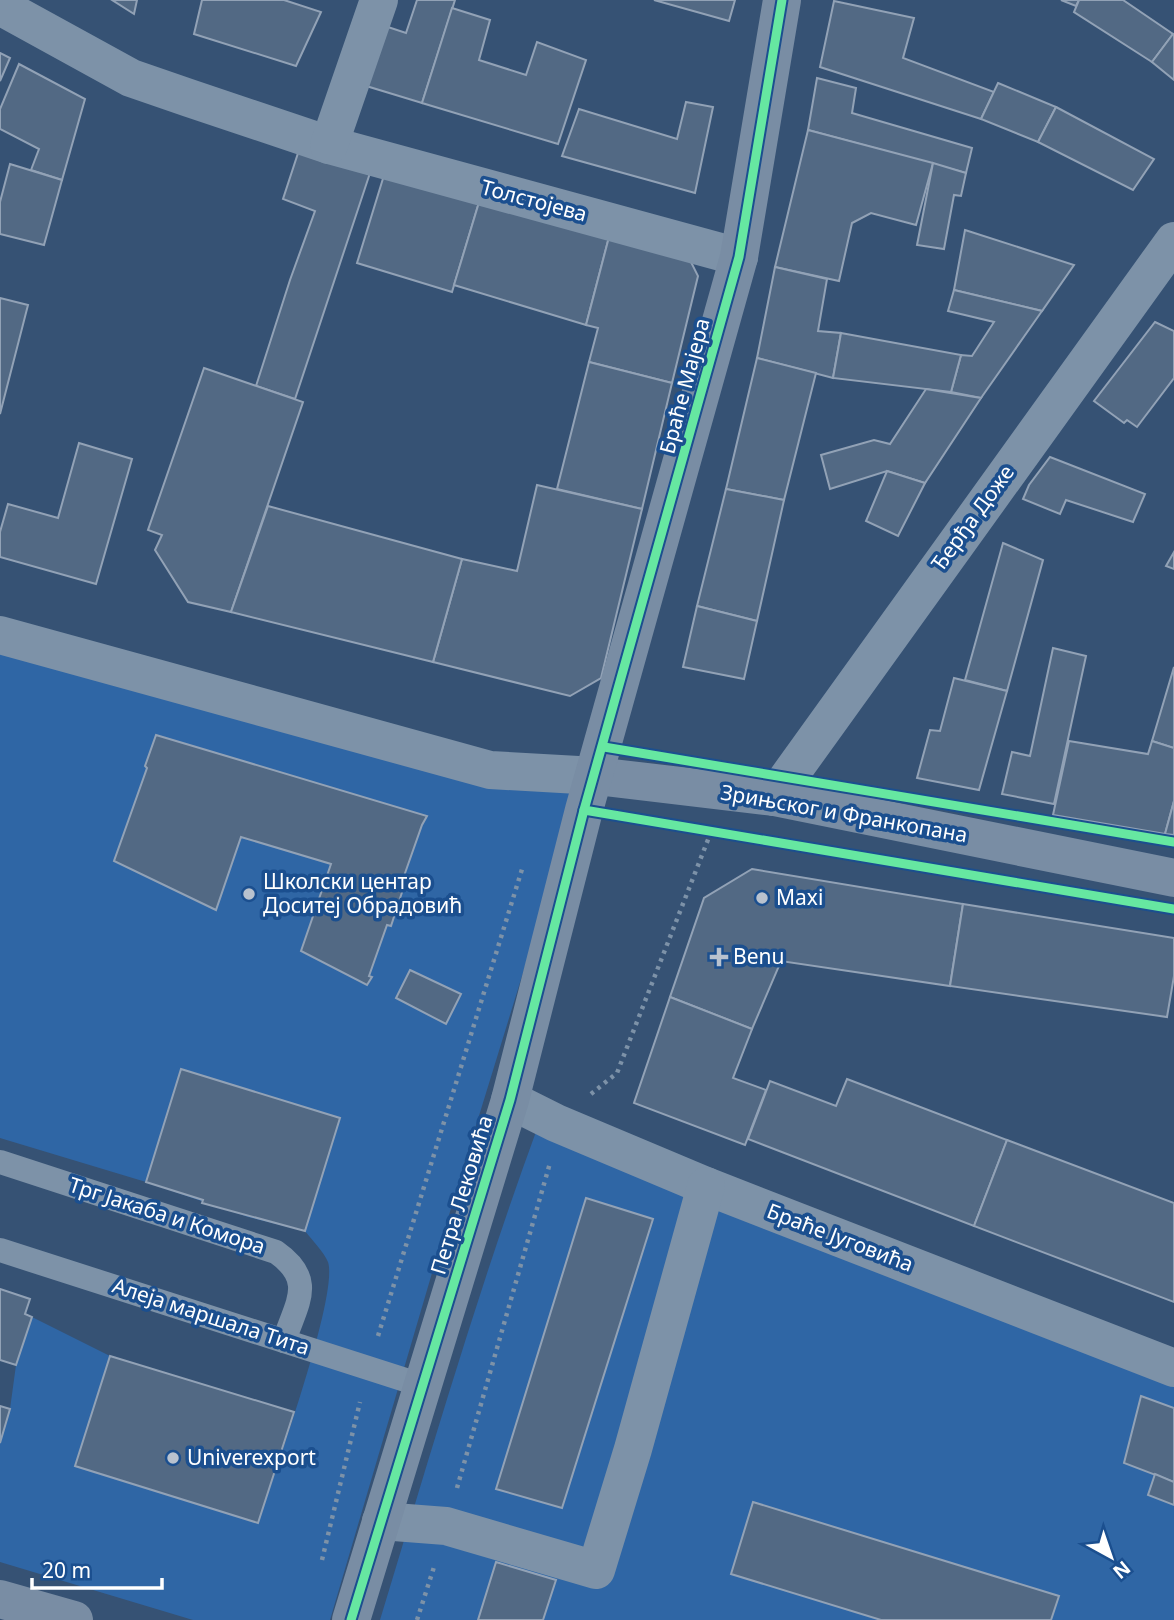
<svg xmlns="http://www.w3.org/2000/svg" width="1174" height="1620" viewBox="0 0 1174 1620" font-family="'Noto Sans',sans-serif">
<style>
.green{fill:#2f66a5}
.building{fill:#526984;stroke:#92a2b6;stroke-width:2}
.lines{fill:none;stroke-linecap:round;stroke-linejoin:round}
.path{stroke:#7d92a8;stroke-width:4.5;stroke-dasharray:3.5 5;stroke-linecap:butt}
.lane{stroke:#7d92a8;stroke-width:24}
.street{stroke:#7d92a8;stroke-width:38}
.secondary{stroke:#798da4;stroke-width:38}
.cycleway-casing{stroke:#1b4f8f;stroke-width:13}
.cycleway{stroke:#66e7a1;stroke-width:9}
.poi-dot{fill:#b9c2ce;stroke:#1b4f8f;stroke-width:2.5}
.labels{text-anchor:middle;stroke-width:7;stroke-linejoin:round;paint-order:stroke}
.street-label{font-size:21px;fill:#fff;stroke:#1b4f8f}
.poi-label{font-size:21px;fill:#fff;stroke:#1b4f8f;text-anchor:start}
</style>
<rect width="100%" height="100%" fill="#365274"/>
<!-- green -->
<g class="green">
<path d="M0,652L578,794L462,1171L330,1620H193L0,1562V1443L10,1409L16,1365L32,1317L110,1356L76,1466L258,1523C272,1480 339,1295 328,1262C324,1252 312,1240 305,1231L248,1217L146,1182L0,1138Z"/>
<path d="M537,1129L1174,1381V1620H380C430,1455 478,1290 537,1129Z"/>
</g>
<!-- building -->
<g class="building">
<path d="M112,0H137L134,14Z"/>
<path d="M202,0H284L321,12L296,66L194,34Z"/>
<path d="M417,0H455L422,103L363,85L382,25L406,33Z"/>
<path d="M654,0H735L729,21Z"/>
<path d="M1061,0H1079L1076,6Z"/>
<path d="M1079,0H1123L1173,34L1152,62L1074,12Z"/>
<path d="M834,1L914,18L903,58L994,92L981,119L820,67Z"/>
<path d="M452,8L490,20L479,60L526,75L537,42L586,60L558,144L422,103Z"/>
<path d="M1173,34L1174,35V80L1152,62Z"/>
<path d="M0,53L10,58L0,81Z"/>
<path d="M19,64L85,99L62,180L31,170L39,149L0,129V109Z"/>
<path d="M817,78L856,88L852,113L972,148L966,173L808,130Z"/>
<path d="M998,83L1056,107L1038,142L981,119Z"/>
<path d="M686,102L713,107L695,193L562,156L579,109L677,139Z"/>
<path d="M1056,107L1154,159L1133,190L1038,142Z"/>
<path d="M808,130L933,163L916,225L871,213L852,223L839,281L775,267Z"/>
<path d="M301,144L373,164L295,399L256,386L290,280L315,211L283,199Z"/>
<path d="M933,163L966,173L961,196L954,195L944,249L917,245Z"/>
<path d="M10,164L62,180L44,245L0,234V202Z"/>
<path d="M385,172L480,199L452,292L357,263Z"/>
<path d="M480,199L609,237L586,325L454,285Z"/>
<path d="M965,230L1074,265L1042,311L954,290Z"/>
<path d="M609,237L690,260L698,276L672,383L589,362L598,328L586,325Z"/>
<path d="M775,267L827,279L818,331L841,333L833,378L757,358Z"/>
<path d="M954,290L1042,311L981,398L951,392L961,355L972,356L994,322L948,311Z"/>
<path d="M0,298L28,305L0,414Z"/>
<path d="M1155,322L1174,331V378L1137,427L1127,420L1124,423L1094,401Z"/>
<path d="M841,333L961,355L951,392L833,378Z"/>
<path d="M757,358L816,373L784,500L726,489Z"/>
<path d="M589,362L672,383L642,509L557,489Z"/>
<path d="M204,368L303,402L231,612L188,602L155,550L162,535L148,530Z"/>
<path d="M926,389L981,398L925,483L887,471L830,489L821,455L874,440L890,444Z"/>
<path d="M79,443L132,459L96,584L0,557V532L8,504L58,518Z"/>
<path d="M1050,457L1145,494L1133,522L1066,500L1060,514L1023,499L1029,485Z"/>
<path d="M887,471L925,483L898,536L866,521Z"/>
<path d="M537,485L642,509L601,678L570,696L433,662L462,559L517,571Z"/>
<path d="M726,489L784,500L757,621L697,606Z"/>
<path d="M268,506L462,559L433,662L231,612Z"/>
<path d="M1003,543L1043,560L1007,691L965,680Z"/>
<path d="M1174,552V569L1166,566Z"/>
<path d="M697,606L757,621L744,679L683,667Z"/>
<path d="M1053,648L1086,656L1054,804L1002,794L1012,752L1030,756Z"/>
<path d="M1174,667V748L1152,741Z"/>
<path d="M954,678L1007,691L979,790L917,778L930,730L940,731Z"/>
<path d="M156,735L427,816L422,825L404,876L407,877L391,926L387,925L369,976L372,977L367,985L301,951L331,864L241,837L216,910L114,861L147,768L145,766Z"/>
<path d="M1069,741L1148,754L1152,741L1174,748V801L1165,834L1053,815Z"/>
<path d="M1174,801V835L1165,834Z"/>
<path d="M752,869L963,904L950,986L781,961L752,1029L670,997L704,898Z"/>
<path d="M963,904L1174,938V976L1167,1017L950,986Z"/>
<path d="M410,970L461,994L446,1024L396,998Z"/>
<path d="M670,997L752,1029L733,1078L766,1090L745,1145L634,1103Z"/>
<path d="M181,1069L340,1118L305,1231L202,1203L203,1200L146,1182Z"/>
<path d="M847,1079L1007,1140L974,1226L748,1139L770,1081L836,1106Z"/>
<path d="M1007,1140L1174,1203V1302L974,1226Z"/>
<path d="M586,1198L653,1219L562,1508L496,1489Z"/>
<path d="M0,1289L30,1299L25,1314L32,1317L16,1365L0,1360Z"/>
<path d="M110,1356L294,1412L258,1523L75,1466Z"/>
<path d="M1141,1396L1174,1408V1482L1124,1463Z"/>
<path d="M0,1406L10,1409L0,1443Z"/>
<path d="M1155,1474L1174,1482V1505L1148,1495Z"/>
<path d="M753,1502L1059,1596L1051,1620H881L731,1574Z"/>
<path d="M496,1562L556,1580L543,1620H478Z"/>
</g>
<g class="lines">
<!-- path -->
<g class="path">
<path d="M591,1094L617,1073L711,832"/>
<path d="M378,1336L523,866"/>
<path d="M457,1488L550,1163"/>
<path d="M322,1560L360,1402"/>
<path d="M417,1620L434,1567"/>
</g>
<!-- lane -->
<g class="lane">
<path d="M0,1162L276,1252C316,1280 297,1302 284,1341"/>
<path d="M0,1250L421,1385"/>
</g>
<!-- street -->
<g class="street">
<path d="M0,6L131,78L189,98L329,145L739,257"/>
<path d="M329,145L379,0"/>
<path d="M0,635L490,770L596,776"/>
<path d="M774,797L1174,241"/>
<path d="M510,1100L556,1123L706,1186L1174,1368"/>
<path d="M381,1521L446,1526L596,1570L633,1449L706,1186"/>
</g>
<!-- secondary -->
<g class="secondary">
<path d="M596,776L774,797L1174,878"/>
<path d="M0,1599L74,1620"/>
<path d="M351,1620L510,1100L584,810L739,257L782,0"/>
</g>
<defs>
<g id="cycleway">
<path d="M604,747L1174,842"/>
<path d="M584,810L1174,909"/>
<path d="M351,1620L510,1100L584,810L739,257L782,0"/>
</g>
</defs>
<!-- cycleway casing -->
<use href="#cycleway" class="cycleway-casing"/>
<!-- cycleway -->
<use href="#cycleway" class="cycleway"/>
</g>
<!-- markers -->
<g class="poi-dot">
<circle cx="249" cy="894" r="7"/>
<circle cx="762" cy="898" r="7"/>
<path d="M715.5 946.5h7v7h7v7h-7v7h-7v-7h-7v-7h7z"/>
<circle cx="173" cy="1458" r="7"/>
</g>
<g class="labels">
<!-- street labels -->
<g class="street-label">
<text transform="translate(534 201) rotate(15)" y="7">Толстојева</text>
<text transform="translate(685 386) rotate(-75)" y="7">Браће Мајера</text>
<text transform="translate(973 518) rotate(-54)" y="7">Ђерђа Доже</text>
<text transform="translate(844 814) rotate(10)" y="7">Зрињског и Франкопана</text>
<text transform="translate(462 1195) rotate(-73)" y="7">Петра Лековића</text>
<text transform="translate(167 1216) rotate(18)" y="7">Трг Јакаба и Комора</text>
<text transform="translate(840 1238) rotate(21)" y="7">Браће Југовића</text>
<text transform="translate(211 1317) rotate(18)" y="7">Алеја маршала Тита</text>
</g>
<!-- poi labels -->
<g class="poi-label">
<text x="263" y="889">Школски центар<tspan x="263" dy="24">Доситеј Обрадовић</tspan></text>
<text x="776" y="905">Maxi</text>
<text x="733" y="964">Benu</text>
<text x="187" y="1465">Univerexport</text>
</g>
</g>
<!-- north arrow -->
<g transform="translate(1111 1557) rotate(140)" stroke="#1b4f8f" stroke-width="5" paint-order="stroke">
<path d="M0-5L12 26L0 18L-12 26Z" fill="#ffffff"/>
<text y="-10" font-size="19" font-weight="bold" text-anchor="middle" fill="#ffffff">N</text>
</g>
<!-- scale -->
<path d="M32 1578v10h130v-10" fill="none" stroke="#ffffff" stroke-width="3.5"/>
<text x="42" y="1578" font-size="21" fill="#ffffff" stroke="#1b4f8f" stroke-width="5" paint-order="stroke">20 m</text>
</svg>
